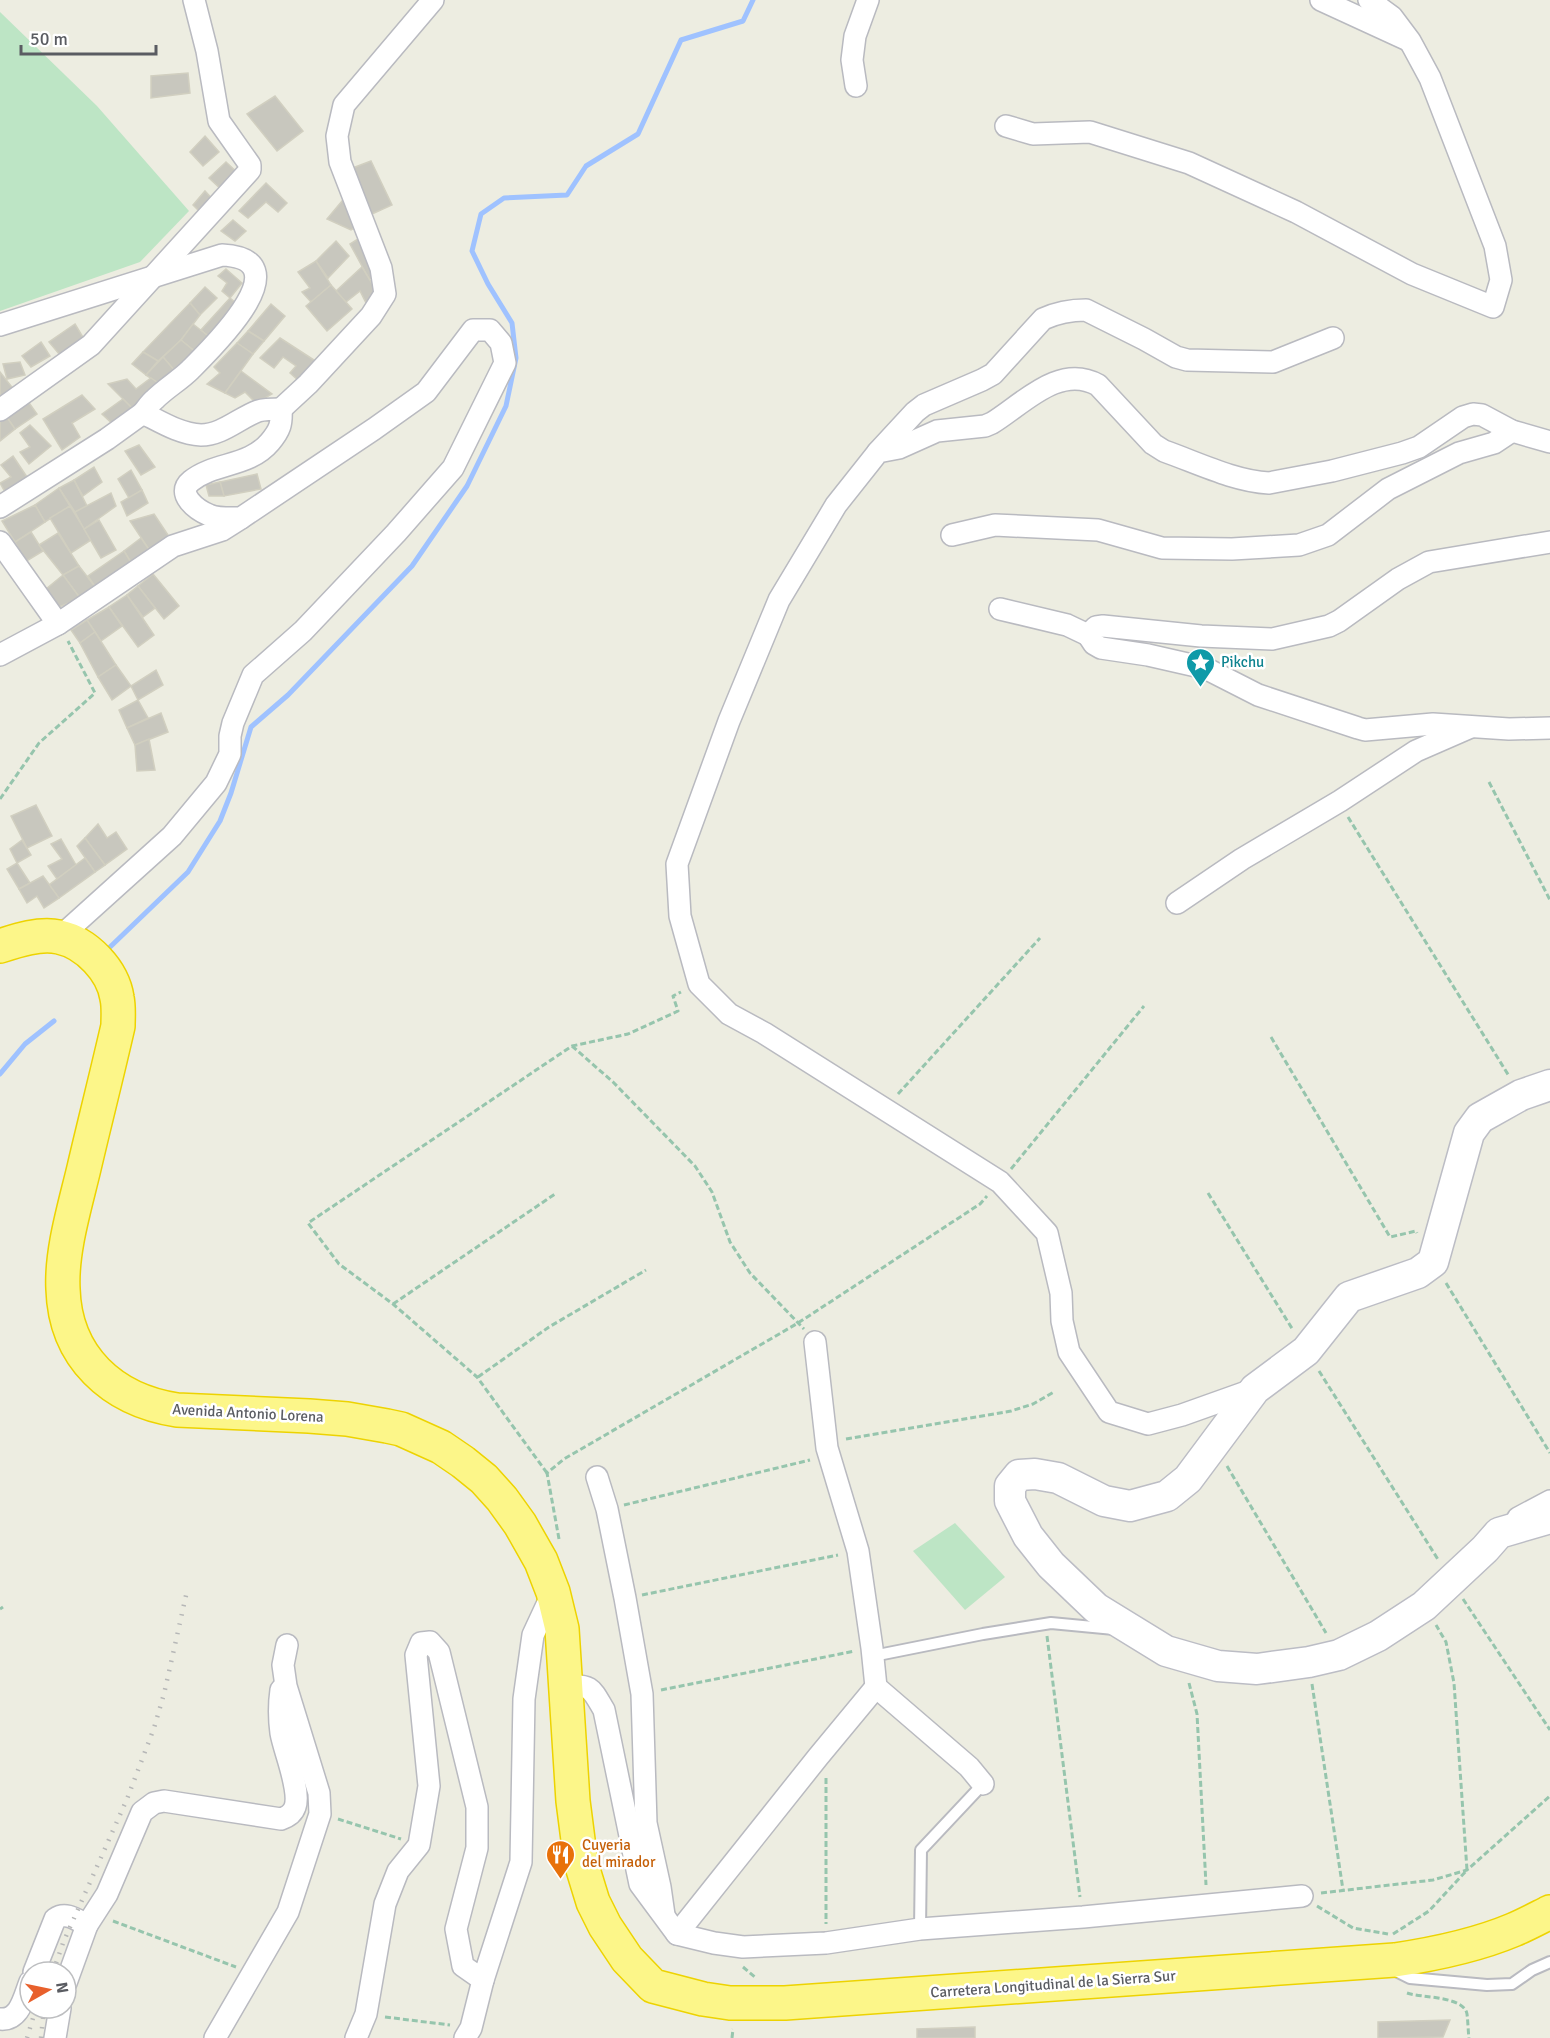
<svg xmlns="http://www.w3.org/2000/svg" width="1550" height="2038" viewBox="0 0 1550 2038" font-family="Signika,sans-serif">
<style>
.green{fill:#bde5c5}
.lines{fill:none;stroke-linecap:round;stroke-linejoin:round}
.stream{stroke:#9fc2ff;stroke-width:5}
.building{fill:#c8c7be;stroke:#d1cfc0;stroke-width:1.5}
.lane-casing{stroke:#b9bac0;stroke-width:14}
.street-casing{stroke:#b9bac0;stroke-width:24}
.secondary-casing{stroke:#bcbdc5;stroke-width:33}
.highway-casing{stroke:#edd301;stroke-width:36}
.path{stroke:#96c5ad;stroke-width:3;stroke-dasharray:6 3;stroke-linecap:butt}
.lane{stroke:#fff;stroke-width:10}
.street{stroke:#fff;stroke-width:21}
.secondary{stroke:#fff;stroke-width:30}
.highway{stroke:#fcf689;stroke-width:33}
.rail{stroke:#b6b7b7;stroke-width:4.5;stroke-dasharray:1.5 8;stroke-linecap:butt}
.labels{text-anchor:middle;stroke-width:5;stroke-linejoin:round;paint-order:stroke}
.culture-label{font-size:15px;fill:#0d838f;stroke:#fff;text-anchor:start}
.street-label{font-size:15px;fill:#5a5c62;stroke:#fff}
.food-label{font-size:15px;fill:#c56008;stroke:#fff;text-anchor:start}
</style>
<rect width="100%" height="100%" fill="#edede1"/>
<!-- green -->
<g class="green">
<path d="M0,12L97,106L189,211L140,262L0,311Z"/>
<path d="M955,1523L1005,1577L965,1610L913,1551Z"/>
</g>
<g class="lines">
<!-- stream -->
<g class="stream">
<path d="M109,948L188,872L220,821L231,793L251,727L288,695L412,566L467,486L506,406L516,358L512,323L488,284L472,251L481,214L504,198L567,195L586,166L638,134L681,40L743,21L753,0"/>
<path d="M0,1074L25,1044L54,1021"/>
</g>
</g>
<!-- building -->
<g class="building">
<path d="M188,73L190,93L151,98V76Z"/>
<path d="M275,96L303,131L277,151L247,114Z"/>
<path d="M205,136L219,152L203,166L190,152Z"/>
<path d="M371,161L392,205L372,214L350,169Z"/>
<path d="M226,162L241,176L224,192L209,178Z"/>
<path d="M266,183L287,203L278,212L266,202L248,218L239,211Z"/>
<path d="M205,191L218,205L205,217L193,205Z"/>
<path d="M348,194L362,224L351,230L327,219Z"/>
<path d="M233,220L246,231L235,241L221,231Z"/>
<path d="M361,237L380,274L369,279L350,244Z"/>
<path d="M336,241L349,256L328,278L316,261Z"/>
<path d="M316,261L331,285L311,302L302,292L310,288L298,272Z"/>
<path d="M362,267L379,295L366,303L360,291L346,302L336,291Z"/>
<path d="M226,269L242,283L230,298L222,291L227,283L218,276Z"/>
<path d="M331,285L352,309L327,331L306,306Z"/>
<path d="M205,287L217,298L200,315L190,303Z"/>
<path d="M230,298L241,307L212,339L201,330Z"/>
<path d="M190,303L200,315L181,340L158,361L143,352Z"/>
<path d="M271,304L285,316L264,341L248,331Z"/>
<path d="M75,324L84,339L60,355L49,342Z"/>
<path d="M193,324L212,339L198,354L181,340Z"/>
<path d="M248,331L264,341L253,354L237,343Z"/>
<path d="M280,338L317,362L299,381L290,373L296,366L283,357L274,368L260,358Z"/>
<path d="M181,340L198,354L175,371L163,357Z"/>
<path d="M41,342L50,356L31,367L22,356Z"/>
<path d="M237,343L253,354L225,393L207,384L220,373L214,367Z"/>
<path d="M143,352L158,361L146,375L132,364Z"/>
<path d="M163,357L175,371L161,385L146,375Z"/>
<path d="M20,362L25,375L7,379L3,364Z"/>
<path d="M241,371L272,394L256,403L245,392L235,398L225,393Z"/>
<path d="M0,372L15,391L0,401Z"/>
<path d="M151,378L161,385L134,410L108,384L127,379L136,389Z"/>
<path d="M82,395L95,409L72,423L80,437L62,450L43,419Z"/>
<path d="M123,399L134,410L117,428L102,414Z"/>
<path d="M27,400L37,414L15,429L6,416Z"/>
<path d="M6,416L15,429L0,441V421Z"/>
<path d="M30,425L51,446L29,464L20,452L30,447L20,433Z"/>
<path d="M139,445L155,467L141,475L125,451Z"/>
<path d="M13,456L29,480L5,492L0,483L11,477L1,465Z"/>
<path d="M94,467L102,482L83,496L74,480Z"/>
<path d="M131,470L142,490L129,498L118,479Z"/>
<path d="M257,474L261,489L224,496L220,482Z"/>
<path d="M74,480L87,506L75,512L59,488Z"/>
<path d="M220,482L224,496H209L206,485Z"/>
<path d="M59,488L70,506L45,522L35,505Z"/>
<path d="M142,490L148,503L127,516L121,502Z"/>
<path d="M111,493L116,506L84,529L75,512Z"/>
<path d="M35,505L45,522L15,542L2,521Z"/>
<path d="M70,506L91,540L71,553L50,518Z"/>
<path d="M154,514L170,538L150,551L130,521Z"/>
<path d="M99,520L116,550L101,558L84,529Z"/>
<path d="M31,532L43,551L25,562L15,542Z"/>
<path d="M58,533L79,566L63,575L39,545Z"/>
<path d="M141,538L150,551L132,564L124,551Z"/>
<path d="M124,551L132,564L96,588L88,576Z"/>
<path d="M79,566L96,588L80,598L63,575Z"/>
<path d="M153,574L179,606L164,619L138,586Z"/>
<path d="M63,575L80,598L57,608L45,590Z"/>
<path d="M138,586L155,608L143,617L127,595Z"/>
<path d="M127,595L154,635L138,647L109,607Z"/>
<path d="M109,607L122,626L101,641L87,620Z"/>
<path d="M87,620L95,632L80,643L71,630Z"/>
<path d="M95,632L116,665L98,677L80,643Z"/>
<path d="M116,665L131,686L112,700L98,677Z"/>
<path d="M156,670L163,685L138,700L131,686Z"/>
<path d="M138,700L148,718L127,728L119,710Z"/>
<path d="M161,713L168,732L135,745L127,728Z"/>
<path d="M149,739L155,770L137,771L135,745Z"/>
<path d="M36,805L52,836L27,848L11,816Z"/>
<path d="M98,824L107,838L116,832L127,849L105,865L85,838Z"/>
<path d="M85,838L105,865L95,872L77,846Z"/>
<path d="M61,839L76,865L57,879L48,866L62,859L51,844Z"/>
<path d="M22,840L31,855L17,863L10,849Z"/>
<path d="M85,858L95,872L59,898L49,885Z"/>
<path d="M17,863L30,883L19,889L7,869Z"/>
<path d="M43,876L59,898L44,908L37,896L27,903L19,889Z"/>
<path d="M1450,2020L1443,2037L1378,2038V2022Z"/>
<path d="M975,2027V2038H917V2029Z"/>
</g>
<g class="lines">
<defs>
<g id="lane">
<path d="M873,1656L983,1634L1051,1623L1114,1629"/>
<path d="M920,1929L921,1850L983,1784"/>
<path d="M1394,1970L1410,1978L1487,1985L1512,1984L1532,1970L1550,1962"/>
</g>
<g id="street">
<path d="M1321,0L1408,40"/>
<path d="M856,86L852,60L855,36L868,0"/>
<path d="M1006,126L1033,134L1090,132L1189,163L1296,212L1412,274L1493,307L1501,280L1495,246L1430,78L1410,41L1392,17L1369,0"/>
<path d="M0,325L222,255C304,259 213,347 190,370C180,380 166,388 155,399C150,403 147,408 143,413C161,422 180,434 201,435C222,435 239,418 258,411C265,409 273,409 281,409C282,424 280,430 270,442C249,467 215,462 191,481C175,494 197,510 209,515C218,519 231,518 241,518L374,429L426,392L473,330H490L501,343L505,363L453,468L396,533L303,631L253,675L233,723L230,736V754L216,783L172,836L60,937"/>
<path d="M281,409L308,384L371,316L385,294L381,268L340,162L337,136L344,105L433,0"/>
<path d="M0,410L91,345L250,170V165L219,121L207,51L194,0"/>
<path d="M878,452L915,412L924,405L982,380L993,374L1043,319C1056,313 1071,310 1086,310L1144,339L1176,357L1187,360L1273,362L1333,338"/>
<path d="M0,507L107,439L143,413"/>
<path d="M952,535L995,525L1098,530L1162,548L1232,549L1299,545L1328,535L1388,489L1459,453L1494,443L1512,431"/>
<path d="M0,542L58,624"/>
<path d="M1550,542L1429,562L1398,579L1339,621L1329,626L1272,639L1201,636L1103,626L1096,627L1088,635L1094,644L1101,648L1148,655L1205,668L1258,695L1358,728L1365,730L1433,724L1509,729L1550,728"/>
<path d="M1000,609L1067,625L1088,635"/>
<path d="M0,655L58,624L173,546L222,530L241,518"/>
<path d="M1177,903L1242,859L1340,801L1416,751L1471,727"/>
<path d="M815,1342L827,1448L858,1551L872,1648L876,1687L969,1767L983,1784"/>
<path d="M1255,1389L1182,1415L1148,1424L1109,1412L1069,1352L1062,1321L1061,1293L1047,1233L1000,1182L764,1033L729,1014L699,984L680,916L677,864L729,721L779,600L836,505L878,452L899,448L937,431L985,426L992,423C1022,405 1059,363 1098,385L1153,444L1164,451C1198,463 1234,481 1269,483L1332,471L1402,453L1419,447L1463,417L1473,414L1482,415L1512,431L1550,442"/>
<path d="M597,1477L607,1509L625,1598L642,1694L646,1823L660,1887L664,1915"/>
<path d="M1518,1518L1550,1501"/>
<path d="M567,1686C592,1684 592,1690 604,1710L640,1884L677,1934L714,1943L743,1947L826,1943L920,1929L1083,1917L1302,1896"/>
<path d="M87,1925L107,1894L142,1812L154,1803L164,1801L281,1819C287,1817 293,1813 295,1807C301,1790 284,1751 281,1733C279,1718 279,1704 281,1690L283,1688"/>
<path d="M677,1934L818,1757L876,1687"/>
<path d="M34,1972L55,1919C66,1911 77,1920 87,1925L66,1983"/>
<path d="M0,2019C20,2021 24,1997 30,1982"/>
<path d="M55,2038L60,2008"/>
<path d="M215,2038L288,1912L320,1814L319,1793L286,1686L283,1665L287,1645"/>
<path d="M356,2038L366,2014L385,1904L398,1871L419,1845L429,1786L416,1655L421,1643L430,1642L439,1652L477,1807V1848L456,1929L463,1966L483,1980L521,1862L524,1699L533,1635L553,1592"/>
<path d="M465,2038L471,2028L483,1980"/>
</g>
<path id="secondary" d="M1550,1085L1521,1095L1480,1118L1469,1133L1433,1262L1418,1273L1349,1297L1306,1351L1255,1389L1188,1479L1167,1496L1130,1506L1104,1501L1058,1478L1035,1474L1019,1475L1010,1486V1501L1028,1536L1051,1565L1096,1608L1166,1651L1218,1666L1257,1669L1309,1662L1339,1655L1378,1636L1424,1606L1485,1549L1499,1533L1550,1518"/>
<path id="highway" d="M0,946C18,940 40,933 59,937C87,943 113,971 117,998C119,1007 118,1017 118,1026C107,1074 95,1121 84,1168C75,1206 61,1251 63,1289C65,1357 112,1400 177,1410L309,1416L347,1419L387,1426L401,1429L441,1447L463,1462L484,1479L502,1499L520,1524L541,1561L553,1592L562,1629L573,1801L581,1863L593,1902L605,1926L627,1959L653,1986L703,1999L730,2003H785L1395,1960C1435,1954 1475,1946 1513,1930C1525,1925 1538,1918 1550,1912"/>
</defs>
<!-- lane casing -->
<use href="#lane" class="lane-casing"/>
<!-- street casing -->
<use href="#street" class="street-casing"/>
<!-- secondary casing -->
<use href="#secondary" class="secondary-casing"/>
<!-- highway casing -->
<use href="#highway" class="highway-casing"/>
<!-- path -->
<g class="path">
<path d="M1489,782L1550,900"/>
<path d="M0,799L39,743L95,693L68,641"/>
<path d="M1348,817L1509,1076"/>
<path d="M1271,1037L1390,1237L1416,1231L1417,1233"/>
<path d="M572,1046L613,1082L695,1166L712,1192L730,1242L750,1273L804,1329"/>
<path d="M898,1094L1040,938"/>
<path d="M1011,1169L1144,1006"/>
<path d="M1208,1193L1293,1330"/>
<path d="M1446,1283L1550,1453"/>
<path d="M393,1304L555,1194"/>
<path d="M1319,1371L1439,1561"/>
<path d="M478,1377L549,1327L646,1270"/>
<path d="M846,1439L1011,1411L1033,1404L1054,1392"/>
<path d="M1227,1466L1326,1633"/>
<path d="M547,1473L477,1377L393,1304L339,1264L308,1223L572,1046L628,1034L678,1011L673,996L681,992"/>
<path d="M624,1505L810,1460"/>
<path d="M559,1539L547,1473L564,1459L798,1323L980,1204L987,1196"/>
<path d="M642,1595L838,1555"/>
<path d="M1463,1599L1550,1730"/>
<path d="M0,1609L3,1607"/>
<path d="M1047,1636L1080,1897"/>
<path d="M1189,1683L1197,1714L1206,1885"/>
<path d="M1312,1684L1343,1890"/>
<path d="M661,1690L855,1651"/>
<path d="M826,1778V1924"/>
<path d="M338,1819L401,1839"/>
<path d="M1321,1893L1433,1880L1467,1870L1550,1796"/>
<path d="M1317,1906L1353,1928L1388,1934"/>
<path d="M113,1921L236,1967"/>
<path d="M1393,1934L1429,1911L1467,1870L1454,1683L1446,1642L1436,1625"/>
<path d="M743,1967L756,1978"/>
<path d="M1407,1993C1422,1998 1464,1996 1467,2014C1468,2022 1468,2030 1469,2038"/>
<path d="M385,2017L450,2025"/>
<path d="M732,2038L733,2029"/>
</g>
<!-- lane -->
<use href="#lane" class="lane"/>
<!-- street -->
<use href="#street" class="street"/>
<!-- secondary -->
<use href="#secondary" class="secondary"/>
<!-- highway -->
<use href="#highway" class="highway"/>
<!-- rail -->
<g class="rail">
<path d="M53,1972L63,1943L127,1799L154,1728L164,1694L187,1591"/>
<path d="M27,2038L36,2008"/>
<path d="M41,2038L44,2008"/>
</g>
</g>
<!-- icons -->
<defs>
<symbol id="sight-pin" viewBox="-11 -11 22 30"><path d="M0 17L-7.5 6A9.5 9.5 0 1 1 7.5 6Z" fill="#0f9aa8" stroke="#fff"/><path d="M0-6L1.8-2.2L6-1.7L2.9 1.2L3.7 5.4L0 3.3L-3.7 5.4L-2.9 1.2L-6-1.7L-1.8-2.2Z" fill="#fff"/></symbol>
<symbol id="restaurant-pin" viewBox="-11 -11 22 30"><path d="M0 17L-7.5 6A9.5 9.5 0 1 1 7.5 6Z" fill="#e8710a" stroke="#fff"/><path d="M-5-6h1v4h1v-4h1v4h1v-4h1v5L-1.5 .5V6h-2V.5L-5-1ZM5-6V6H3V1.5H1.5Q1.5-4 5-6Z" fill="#fff"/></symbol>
</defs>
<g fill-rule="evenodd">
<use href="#sight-pin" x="1184" y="646" width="33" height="45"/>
<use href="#restaurant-pin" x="544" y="1838" width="33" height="45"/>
</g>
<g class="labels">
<!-- culture labels -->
<g class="culture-label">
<text x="1221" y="667">Pikchu</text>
</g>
<!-- street labels -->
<g class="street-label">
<text transform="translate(248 1413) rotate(3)" y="5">Avenida Antonio Lorena</text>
<text transform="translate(1053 1984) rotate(-4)" y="5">Carretera Longitudinal de la Sierra Sur</text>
</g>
<!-- food labels -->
<g class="food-label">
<text x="582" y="1850">Cuyeria<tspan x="582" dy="17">del mirador</tspan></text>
</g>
</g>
<!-- north arrow -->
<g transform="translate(48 1990) rotate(81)"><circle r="28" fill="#ffffff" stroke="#bdbec0" stroke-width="1.5"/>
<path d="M0-4.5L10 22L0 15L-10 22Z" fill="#e8602c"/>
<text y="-9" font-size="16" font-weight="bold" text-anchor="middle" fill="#5a5c62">N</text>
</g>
<!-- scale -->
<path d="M21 45v9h135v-9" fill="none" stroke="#5a5c62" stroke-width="3"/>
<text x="30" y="45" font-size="18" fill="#5a5c62" stroke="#ffffff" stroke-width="4.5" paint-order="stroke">50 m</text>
</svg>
